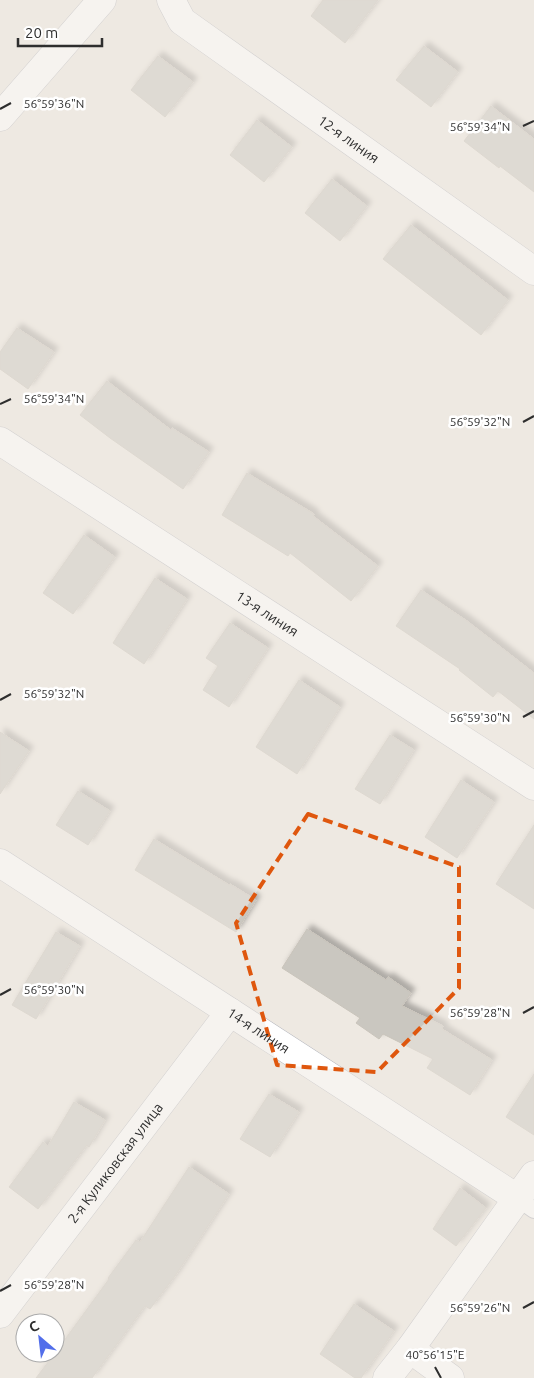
<svg xmlns="http://www.w3.org/2000/svg" width="534" height="1378" viewBox="0 0 534 1378" font-family="Ubuntu,sans-serif">
<style>
.building{fill:#cac7c0;stroke:#c9c4bb;filter:url(#shadow)}
.lines{fill:none;stroke-linecap:round;stroke-linejoin:round}
.lane-casing{stroke:#b2b4bc;stroke-width:18}
.street-casing{stroke:#b2b4bc;stroke-width:29}
.lane{stroke:#fff;stroke-width:16}
.street{stroke:#fff;stroke-width:28}
.marked{fill:none;stroke:#df570e;stroke-width:4;stroke-dasharray:10 6;stroke-linejoin:round}
.ticks{fill:none;stroke:#2e2e2e;stroke-width:2}
.labels{text-anchor:middle;stroke-width:5;stroke-linejoin:round;paint-order:stroke}
.street-label{font-size:14px;fill:#2e2e2e;stroke:#fff}
.ticks-label{font-size:12px;text-anchor:middle;fill:#2e2e2e;stroke:#fff;stroke-width:5;stroke-linejoin:round;paint-order:stroke}
</style>
<defs>
<filter id="shadow"><feDropShadow dx="4.5" dy="-4.5" stdDeviation="2.5" flood-color="#0004"/></filter>
</defs>
<rect width="100%" height="100%" fill="#eee9e2"/>
<!-- building -->
<g class="building">
<path d="M323,0H378L345,43L311,16Z"/>
<path d="M424,46L458,72L431,107L396,80Z"/>
<path d="M158,56L193,82L165,117L131,90Z"/>
<path d="M491,106L534,139V192L500,166L499,168L464,141Z"/>
<path d="M257,120L292,147L264,182L230,155Z"/>
<path d="M332,179L367,206L340,241L305,213Z"/>
<path d="M411,225L508,300L481,335L383,259Z"/>
<path d="M17,328L54,352L28,389L0,369V352Z"/>
<path d="M107,381L171,430L172,428L209,452L183,489L110,438L80,415Z"/>
<path d="M247,473L314,514L313,516L378,566L351,601L290,553L288,556L222,515Z"/>
<path d="M84,535L115,557L73,614L43,593Z"/>
<path d="M155,578L187,599L144,664L113,643Z"/>
<path d="M421,590L467,621L534,673V719L498,691L493,697L459,670L460,669L396,626Z"/>
<path d="M230,623L268,648L229,707L203,690L218,666L206,658Z"/>
<path d="M299,680L340,707L297,774L256,747Z"/>
<path d="M0,732L29,751L0,794Z"/>
<path d="M390,735L414,750L380,804L355,789Z"/>
<path d="M461,780L494,802L457,858L425,837Z"/>
<path d="M78,791L110,811L88,845L56,825Z"/>
<path d="M534,825V909L496,884Z"/>
<path d="M154,839L229,885L230,884L256,900L236,932L135,870Z"/>
<path d="M307,929L386,980L388,977L411,993L402,1006L443,1026L442,1029L492,1060L470,1095L427,1068L433,1059L383,1034L379,1039L356,1023L360,1018L282,968Z"/>
<path d="M56,932L80,946L36,1019L12,1005Z"/>
<path d="M534,1074V1135L506,1117Z"/>
<path d="M269,1094L299,1112L270,1157L240,1139Z"/>
<path d="M74,1102L105,1120L89,1147L87,1145L38,1209L9,1187L43,1142L48,1146Z"/>
<path d="M189,1167L229,1194L175,1276L150,1309L145,1306L92,1378H36L55,1353L109,1279L108,1278L136,1240L140,1242Z"/>
<path d="M460,1188L486,1208L456,1246L433,1229Z"/>
<path d="M354,1304L394,1331L361,1378H355L320,1354Z"/>
</g>
<g class="lines">
<defs>
<path id="lane" d="M517,1198L534,1210"/>
<g id="street">
<path id="s1" d="M171,0L182,21L534,271"/>
<path d="M0,117L102,0"/>
<path id="s2" d="M0,441L534,786"/>
<path id="s3" d="M0,863L517,1198"/>
<path id="s4" d="M0,1314L230,1012"/>
<path d="M410,1349L450,1378"/>
<path d="M387,1378L410,1349L534,1175"/>
</g>
</defs>
<!-- lane casing -->
<use href="#lane" class="lane-casing"/>
<!-- street casing -->
<use href="#street" class="street-casing"/>
<!-- lane -->
<use href="#lane" class="lane"/>
<!-- street -->
<use href="#street" class="street"/>
</g>
<!-- marked area -->
<path d="M0 0H534V1378H0ZM308,814L459,867V988L377,1072L277,1065L236,923Z" fill="#eee9e2" fill-opacity=".55" fill-rule="evenodd"/>
<path class="marked" d="M308,814L459,867V988L377,1072L277,1065L236,923Z"/>
<!-- ticks -->
<path class="ticks" d="M0,109L11,103M523,126L534,121M0,404L11,399M523,422L534,416M0,700L11,694M523,717L534,711M0,995L11,989M523,1013L534,1007M0,1291L11,1285M523,1308L534,1302M435,1367L441,1378"/>
<g class="labels">
<!-- street labels -->
<g class="street-label">
<text dy="5" stroke="none"><textPath href="#s1" startOffset="228">12-я линия</textPath></text>
<text dy="5" stroke="none"><textPath href="#s2" startOffset="318">13-я линия</textPath></text>
<text dy="5" stroke="none"><textPath href="#s3" startOffset="308">14-я линия</textPath></text>
<text dy="5" stroke="none"><textPath href="#s4" startOffset="190">2-я Куликовская улица</textPath></text>
</g>
</g>
<g class="ticks-label">
<text x="54" y="108">56°59'36"N</text>
<text x="480" y="131">56°59'34"N</text>
<text x="54" y="403">56°59'34"N</text>
<text x="480" y="426">56°59'32"N</text>
<text x="54" y="698">56°59'32"N</text>
<text x="480" y="722">56°59'30"N</text>
<text x="54" y="994">56°59'30"N</text>
<text x="480" y="1017">56°59'28"N</text>
<text x="54" y="1289">56°59'28"N</text>
<text x="480" y="1312">56°59'26"N</text>
<text x="435" y="1359">40°56'15"E</text>
</g>
<!-- north arrow -->
<g transform="translate(40 1338) rotate(332)"><circle r="24" fill="#ffffff" stroke="#ababab"/>
<path d="M0-4L9 19L0 12L-9 19Z" fill="#526eea"/>
<text y="-8" font-size="14" font-weight="bold" text-anchor="middle" fill="#2e2e2e">С</text>
</g>
<!-- scale -->
<path d="M18 38v8h84v-8" fill="none" stroke="#2e2e2e" stroke-width="2.5"/>
<text x="25" y="38" font-size="15" fill="#2e2e2e" stroke="#ffffff" stroke-width="4" paint-order="stroke">20 m</text>
</svg>
